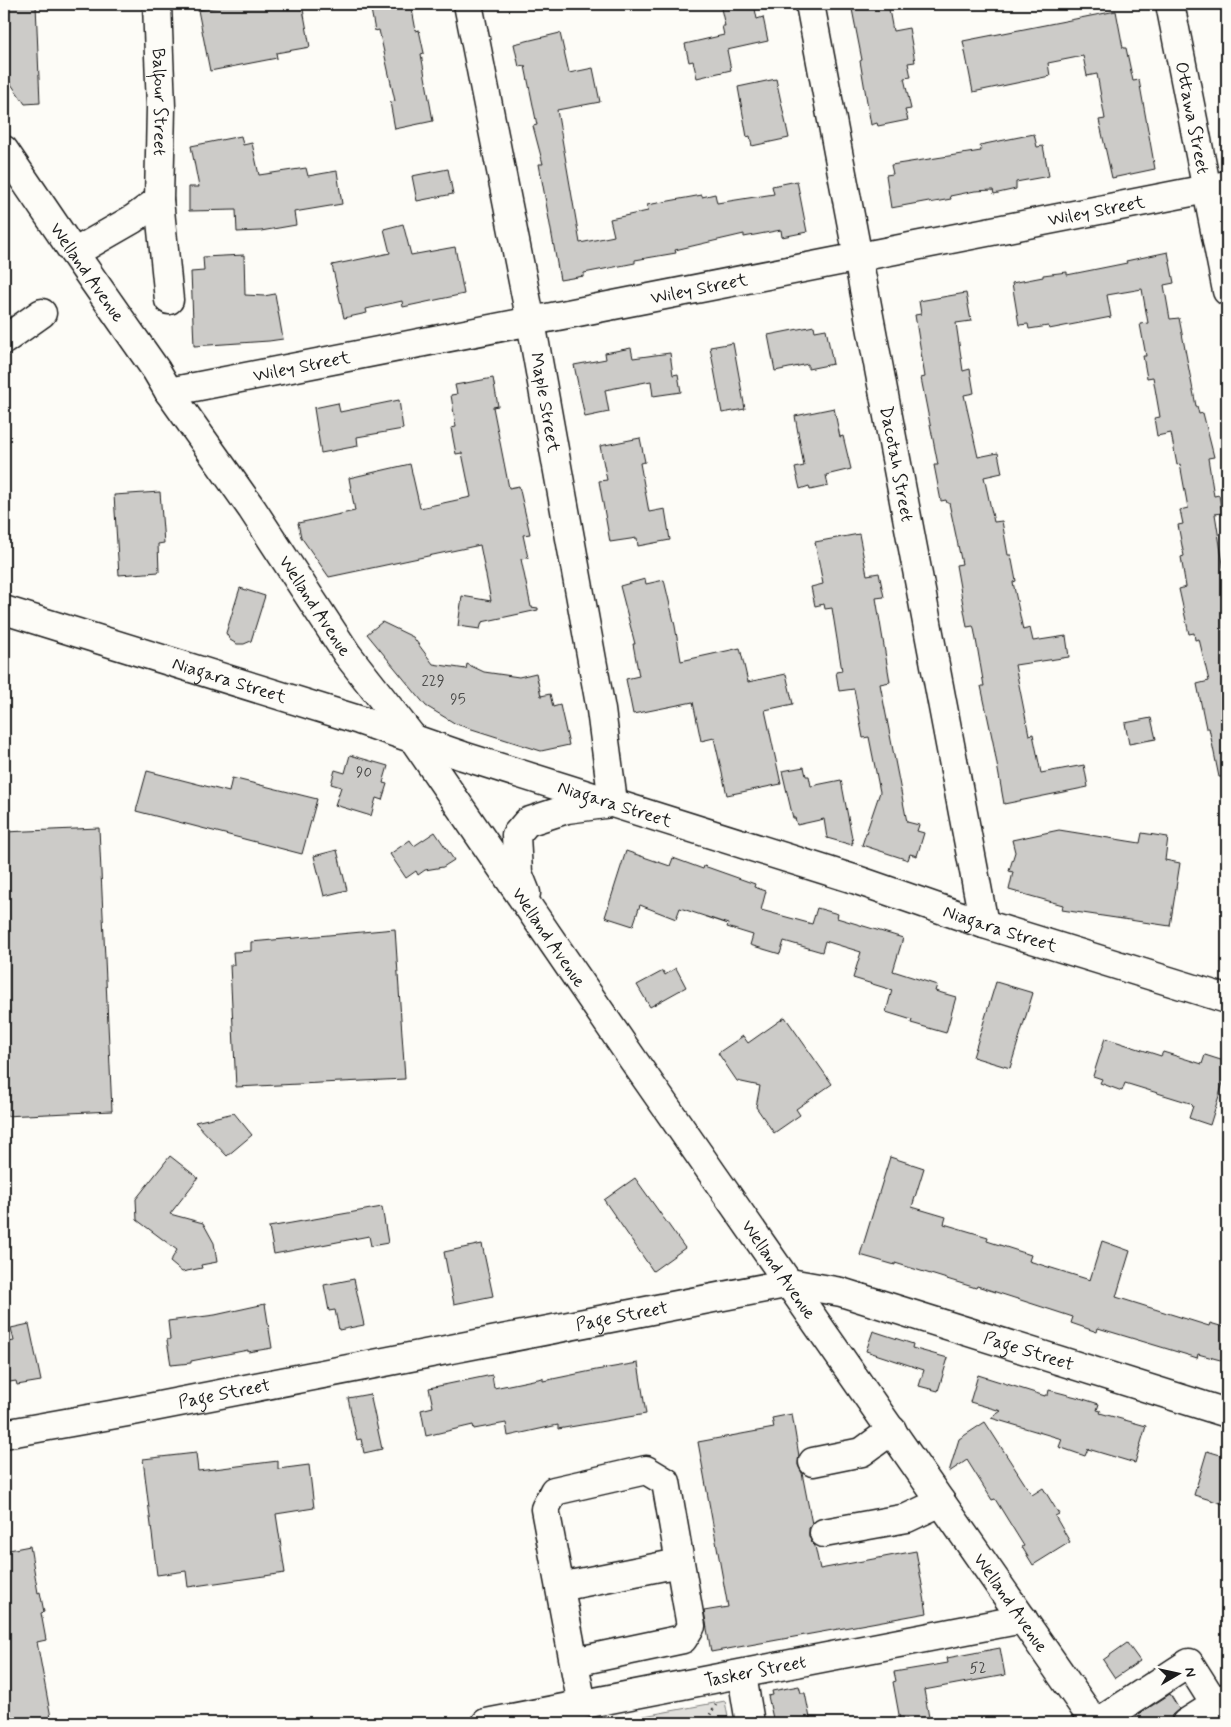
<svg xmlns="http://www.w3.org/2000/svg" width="1231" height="1727" viewBox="0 0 1231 1727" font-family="Mynerve,sans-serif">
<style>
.green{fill:#e0dfdb;stroke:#7e7e7c}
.building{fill:#cccbc8;stroke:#1c1c1c}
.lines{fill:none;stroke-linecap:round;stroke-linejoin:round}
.minor-casing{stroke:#1c1c1c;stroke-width:31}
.major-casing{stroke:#1c1c1c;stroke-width:31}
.path{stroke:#1c1c1c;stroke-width:3;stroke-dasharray:1 4;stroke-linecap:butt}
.minor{stroke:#fdfcf7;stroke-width:28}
.major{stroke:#fdfcf7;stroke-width:28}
.labels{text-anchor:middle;stroke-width:4.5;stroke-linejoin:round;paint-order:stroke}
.number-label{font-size:15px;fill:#484847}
.street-label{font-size:18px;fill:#1c1c1c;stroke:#fdfcf7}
</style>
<rect width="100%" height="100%" fill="#fdfcf7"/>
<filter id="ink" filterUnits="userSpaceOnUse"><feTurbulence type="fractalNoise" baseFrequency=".02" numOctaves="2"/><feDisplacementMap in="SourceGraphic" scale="10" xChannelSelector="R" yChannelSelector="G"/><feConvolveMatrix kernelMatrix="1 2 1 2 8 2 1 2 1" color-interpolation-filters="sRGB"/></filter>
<g filter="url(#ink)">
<!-- green -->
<path class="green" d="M725,1701L729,1723H606Z"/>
<!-- building -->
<g class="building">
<path d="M4,4H36L40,103L25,104L4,74Z"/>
<path d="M233,4H302L310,47L276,53L277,58L210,71L198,10Z"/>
<path d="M370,4H411L416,31L419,30L424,53L421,54L433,121L395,129L390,102L395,101L379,30L375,31Z"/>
<path d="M720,4H754L757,19L763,17L768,41L727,50L731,70L697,78L693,61L689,62L685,44L724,35L722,26H725Z"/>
<path d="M851,4H888L893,31L909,28L915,62L908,63L911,77L904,78L911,109L905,110L908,120L878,126L877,123L871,125L860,61L862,60Z"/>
<path d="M1116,11L1123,48H1126L1133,81L1139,80L1155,169L1112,178L1099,120L1105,119L1097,74L1087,76L1083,56L1048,63L1050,76L973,92L963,41Z"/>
<path d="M560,33L569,73L593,68L600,102L557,110L580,243L614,236L610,219L648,211L647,205L702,195V197L715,194L717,203L774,194L772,186L797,181L807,232L782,237L781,230L744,237V234L675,250L676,253L635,260V263L584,273V276L560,280L539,164H543L533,126L537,125L525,66L519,67L514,44Z"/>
<path d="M776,79L789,138L752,146L750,136L747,137L738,87Z"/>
<path d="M1034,134L1037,147L1043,146L1049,176L1016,182V189L994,194L993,190L975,191L950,196L951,199L929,203V201L891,208L886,175L893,174L891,165L981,151L980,145Z"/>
<path d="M241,136L243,145L252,143L259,175L306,168L308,176L337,171L342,204L294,212L296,225L261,231L237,232L236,210L189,211V187H199L191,146Z"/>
<path d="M448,169L453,194L417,201L412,176Z"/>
<path d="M403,224L411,255L455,247L464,294L403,307L402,301L366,309L367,313L344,318L332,265L390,253L384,229Z"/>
<path d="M1168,252L1174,283L1164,285L1170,319L1179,318L1196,406H1197L1199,414L1203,413L1214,457L1208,458L1214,496L1219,495L1222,513L1215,514L1227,589V777H1219L1209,728H1206L1197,684L1209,681L1199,639L1195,640L1194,633L1189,634L1179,589L1186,587L1181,557L1184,556L1178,525L1183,524L1180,510L1188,508L1180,464L1177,465L1171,433L1157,436L1154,418L1160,417L1153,377L1147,378L1143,356H1146L1140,324L1148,323L1142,289L1107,295L1111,317L1049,329L1048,326L1029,329L1028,324L1019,325L1012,283L1043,277V275L1067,272V275L1127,263L1126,261Z"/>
<path d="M244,255L245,295L264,296L275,294L283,339L269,341L194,346L191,272L204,271L203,257Z"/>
<path d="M966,293L971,321L956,323L963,371L970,369L974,393L964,395L978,457L998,453L1002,473L984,477L994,522L1002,521L1008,555H1011L1016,581L1013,582L1023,630L1030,628L1033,641L1066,636L1069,657L1015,665L1029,735L1033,734L1041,773L1084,765L1088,787L1004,804L993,742L981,686H984L974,628L973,626L967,627L956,565L962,564L949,503H947L946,500L941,501L934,465H938L921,378L925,377L915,315L921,314L919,301Z"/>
<path d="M814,326L815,331L826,329L833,364L808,369V364L775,371L768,335Z"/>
<path d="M733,343L745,409L722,413L710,347Z"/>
<path d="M631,348L633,358L670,353L673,375L678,374L681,392L653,396L651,381L605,390L609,412L585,417L574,365L606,359L605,353Z"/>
<path d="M493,378L498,406L493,407L509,488L519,486L530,534L523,535L528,558L521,559L531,607L538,608V610L482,622L480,629L458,626L462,596L491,601L480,545L329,577L301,537L298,523L355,511L349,478L410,464L420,508L471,497L462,453L456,454L451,428L456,427L451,395L457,394L455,385Z"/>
<path d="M399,400L403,429L357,437L358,446L321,453L314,408L338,403L340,412Z"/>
<path d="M834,408L840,437L843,436L851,469L826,475L828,486L810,490L809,486L800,489L795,468L804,466L795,416Z"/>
<path d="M640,438L645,462L640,463L649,512L665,509L670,540L638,546L637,538L610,542L599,481L607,480L600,446Z"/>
<path d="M160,492L164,543L158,544L159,572L119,575L114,495Z"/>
<path d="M859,534L867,575L879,573L884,597L876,598L890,682L880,684L907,822L919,825L917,831L924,833L917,856L910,854L908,860L862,845L880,792L869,737L863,738L854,689L839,691L836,672L842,671L832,608L825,609L824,604L815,606L811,587L823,584L815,542Z"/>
<path d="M645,579L646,584L664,580L675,626L681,661L740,648L748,682L786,674L793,704L765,710L781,784L727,795L714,738L701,741L693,702L633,714L626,679L639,676L633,644H635L620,586Z"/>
<path d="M240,588L265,596L251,641L244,644H237L230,640L226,633Z"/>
<path d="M382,622L413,637L433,664L466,669L467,664L484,672L519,677L536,673L541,696L550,694L553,707L560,705L569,745L541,751L456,724L426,706L367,634Z"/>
<path d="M1151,718L1156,739L1129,744L1125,723Z"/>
<path d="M350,755L388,766L383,783L387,784L382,800L376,798L371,816L335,805L341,787L331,784L335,770L345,773Z"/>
<path d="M804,767L806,776H809L811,786L841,780L853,843L852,842V845L827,838L824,819L797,825L795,818H793L782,771Z"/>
<path d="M147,771L229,792L232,778L317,799L302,854L136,811Z"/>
<path d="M99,828L112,1111L4,1116V832Z"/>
<path d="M1059,830L1140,843L1142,833L1168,837L1165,860L1180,863L1170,926L1062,910L1063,905L1009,890L1013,872L1009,871L1015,852L1012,840Z"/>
<path d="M435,832L454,860L443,867L425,870L418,875L416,871L406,878L390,854L410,840L414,846Z"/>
<path d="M337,850L347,890L324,896L314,856Z"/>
<path d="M626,851L670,866L673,858L703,869L704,866L755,884L754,887L766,891L761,910L812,924L817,908L838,914L837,918L903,938L893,971L937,985L935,991L956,997L946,1033L911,1023L912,1020L886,1012L892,990L853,978L861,952L825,941L822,952L784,941L780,954L750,945L753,935L727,927L728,924L680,908L676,919L640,905L633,926L605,917Z"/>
<path d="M395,929L405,1079L236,1087L230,965H234L233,952L251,951V942Z"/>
<path d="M676,968L686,987L650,1007L637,985L663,971L665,975Z"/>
<path d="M996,982L1033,993L1010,1068L973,1057Z"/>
<path d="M785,1017L832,1084L796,1109L800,1115L774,1133L756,1107L760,1086L737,1081L718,1053L743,1036L748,1043Z"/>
<path d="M1105,1038L1161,1056L1163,1052L1202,1064L1205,1055L1227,1062V1070L1210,1125L1189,1118L1193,1106L1190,1103L1125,1083L1122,1091L1100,1083L1102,1079L1093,1076Z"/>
<path d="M234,1113L252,1135L227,1156L195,1122Z"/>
<path d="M170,1156L198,1178L170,1214L203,1223L214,1243L217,1262L201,1265L202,1268L182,1272L170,1262L177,1250L137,1220L136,1199Z"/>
<path d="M890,1157L924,1168L912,1207L946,1217L944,1224L988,1237L987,1241L1031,1255L1029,1261L1090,1280L1102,1241L1130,1251L1116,1297L1209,1326L1210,1323L1227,1328V1351L1224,1361L1198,1354L1197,1358L1191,1356L1098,1328L1097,1332L1071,1323L1073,1317L1033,1304L977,1286L976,1288L895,1263V1265L860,1255Z"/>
<path d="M635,1178L685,1248L653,1271L604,1200Z"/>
<path d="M382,1207L388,1243L371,1246L369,1236L274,1254L269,1227Z"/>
<path d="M482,1244L493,1296L454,1304L444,1252Z"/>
<path d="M354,1279L364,1325L339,1330L335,1310L329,1311L324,1285Z"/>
<path d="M265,1304L272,1348L248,1352V1350L191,1361V1363L171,1365L167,1340L170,1339L168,1321L215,1315Z"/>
<path d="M29,1324L41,1381L17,1385L16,1381L4,1383V1343L14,1341L11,1328Z"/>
<path d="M873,1331L913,1344L912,1348L948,1358L938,1391L919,1386L924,1370L866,1351Z"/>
<path d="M638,1363L646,1414L558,1429V1425L508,1436L506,1423L474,1429L473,1425L426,1436L421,1410L433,1407L429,1388L492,1375L494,1388L543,1378V1381L596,1370Z"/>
<path d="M978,1375L1045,1396V1395H1048L1049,1390L1080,1398L1099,1404L1097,1410L1101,1411L1100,1413L1146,1426L1135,1463L1088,1449L1085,1456L1059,1447L1062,1439L991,1418L1001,1411L970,1402Z"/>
<path d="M370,1394L382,1449L364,1453L361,1439L357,1440L348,1398Z"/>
<path d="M792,1414L799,1456L798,1465L802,1473L812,1524L809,1528V1536L812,1543L815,1546L820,1569L916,1551L927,1613L711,1652L704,1611L728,1607L698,1442L774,1428L772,1418Z"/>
<path d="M985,1422L1032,1495L1043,1488L1059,1514L1055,1516L1070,1542L1033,1565L1022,1547L1024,1546L995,1499L992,1500L967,1460L949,1472L959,1439Z"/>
<path d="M1207,1451L1227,1457V1505L1194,1495Z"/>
<path d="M196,1453L198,1471L278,1461V1469L309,1465L314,1508L276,1514L285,1573L188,1587L186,1571L157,1575L143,1459Z"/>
<path d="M30,1546L38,1593L40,1592L44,1612L41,1613L46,1640L37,1642L52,1723H4V1551Z"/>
<path d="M1127,1643L1140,1661L1115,1678L1103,1660Z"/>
<path d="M1000,1648L1005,1675L924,1690L930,1723H908L907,1719L900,1720L893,1682L896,1681L894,1672L948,1663L947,1658Z"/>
<path d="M799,1686L801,1693H805L811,1723H774L768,1696L773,1695L772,1691Z"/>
<path d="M1170,1694L1179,1709L1172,1715L1170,1723H1125Z"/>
</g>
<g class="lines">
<defs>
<g id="minor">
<path id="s1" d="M157,4L161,107L159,200L169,300"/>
<path id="s2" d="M468,4L531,322L601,710L613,802"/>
<path id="s3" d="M810,4L984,924"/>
<path id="s4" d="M1170,4L1227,291"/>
<path d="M74,253L133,219L159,200"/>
<path d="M4,340L42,313"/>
<path id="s5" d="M169,392L1227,185"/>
<path id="s6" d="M4,1434L133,1411L790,1283L841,1292L1227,1413"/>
<path d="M813,1462L862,1452L892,1430"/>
<path d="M824,1533L907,1518L941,1502"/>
<path d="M560,1587L679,1563"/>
<path d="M574,1662L683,1639L691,1626L666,1482L646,1470L554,1491L545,1509L582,1705"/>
<path d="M742,1675L750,1723"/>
<path id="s7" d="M486,1723L1023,1619"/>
<path d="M1097,1723L1189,1663L1215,1704"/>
<path d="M1186,1723L1227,1697"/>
</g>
<g id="major">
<path id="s8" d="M4,150L74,253L156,370L169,392L252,509L347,654L412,737L634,1061L1095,1723"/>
<path id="s9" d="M4,610L359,720L463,756L857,880L984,924L1227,999"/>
<path d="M526,893L518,873L516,835L527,822L567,809L605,804"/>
</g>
</defs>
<!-- minor casing -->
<use href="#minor" class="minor-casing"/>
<!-- major casing -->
<use href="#major" class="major-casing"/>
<!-- path -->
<path class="path" d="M705,1723L717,1703"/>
<!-- minor -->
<use href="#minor" class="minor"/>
<!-- major -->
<use href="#major" class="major"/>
</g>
</g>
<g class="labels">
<!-- number labels -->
<g class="number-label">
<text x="433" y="686">229</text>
<text x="458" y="704">95</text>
<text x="364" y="777">90</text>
<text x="978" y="1673">52</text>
</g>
<!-- street labels -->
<g class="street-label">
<text dy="6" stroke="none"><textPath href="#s1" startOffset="98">Balfour Street</textPath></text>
<text dy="6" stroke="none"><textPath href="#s4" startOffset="116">Ottawa Street</textPath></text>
<text dy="6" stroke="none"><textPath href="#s5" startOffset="945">Wiley Street</textPath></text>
<text dy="6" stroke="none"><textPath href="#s8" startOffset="148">Welland Avenue</textPath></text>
<text dy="6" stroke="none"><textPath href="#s5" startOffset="540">Wiley Street</textPath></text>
<text dy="6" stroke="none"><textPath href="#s5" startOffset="135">Wiley Street</textPath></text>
<text dy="6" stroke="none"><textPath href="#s2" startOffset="406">Maple Street</textPath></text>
<text dy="6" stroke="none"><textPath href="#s3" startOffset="468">Dacotah Street</textPath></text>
<text dy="6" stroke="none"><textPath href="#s8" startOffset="552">Welland Avenue</textPath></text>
<text dy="6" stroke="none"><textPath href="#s9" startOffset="236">Niagara Street</textPath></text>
<text dy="6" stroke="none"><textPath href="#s9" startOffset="641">Niagara Street</textPath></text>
<text dy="6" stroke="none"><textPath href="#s9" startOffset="1046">Niagara Street</textPath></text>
<text dy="6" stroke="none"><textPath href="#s8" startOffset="958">Welland Avenue</textPath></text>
<text dy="6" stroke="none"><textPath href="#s8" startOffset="1362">Welland Avenue</textPath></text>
<text dy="6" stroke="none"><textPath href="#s6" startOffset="629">Page Street</textPath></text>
<text dy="6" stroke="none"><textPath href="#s6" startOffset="1049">Page Street</textPath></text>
<text dy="6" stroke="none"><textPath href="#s6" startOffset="224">Page Street</textPath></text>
<text dy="6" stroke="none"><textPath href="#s8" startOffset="1768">Welland Avenue</textPath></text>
<text dy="6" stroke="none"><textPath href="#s7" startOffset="274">Tasker Street</textPath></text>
</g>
</g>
<!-- margin -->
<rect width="1231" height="1727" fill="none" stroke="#fdfcf7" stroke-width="20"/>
<rect x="10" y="10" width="1211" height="1707" fill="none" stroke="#1c1c1c" stroke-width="2" filter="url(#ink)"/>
<!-- north arrow -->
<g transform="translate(1178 1674) rotate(81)" stroke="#fdfcf7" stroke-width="4" paint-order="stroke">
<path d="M0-4L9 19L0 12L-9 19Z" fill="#1c1c1c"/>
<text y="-8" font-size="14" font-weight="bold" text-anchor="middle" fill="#1c1c1c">N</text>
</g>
</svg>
